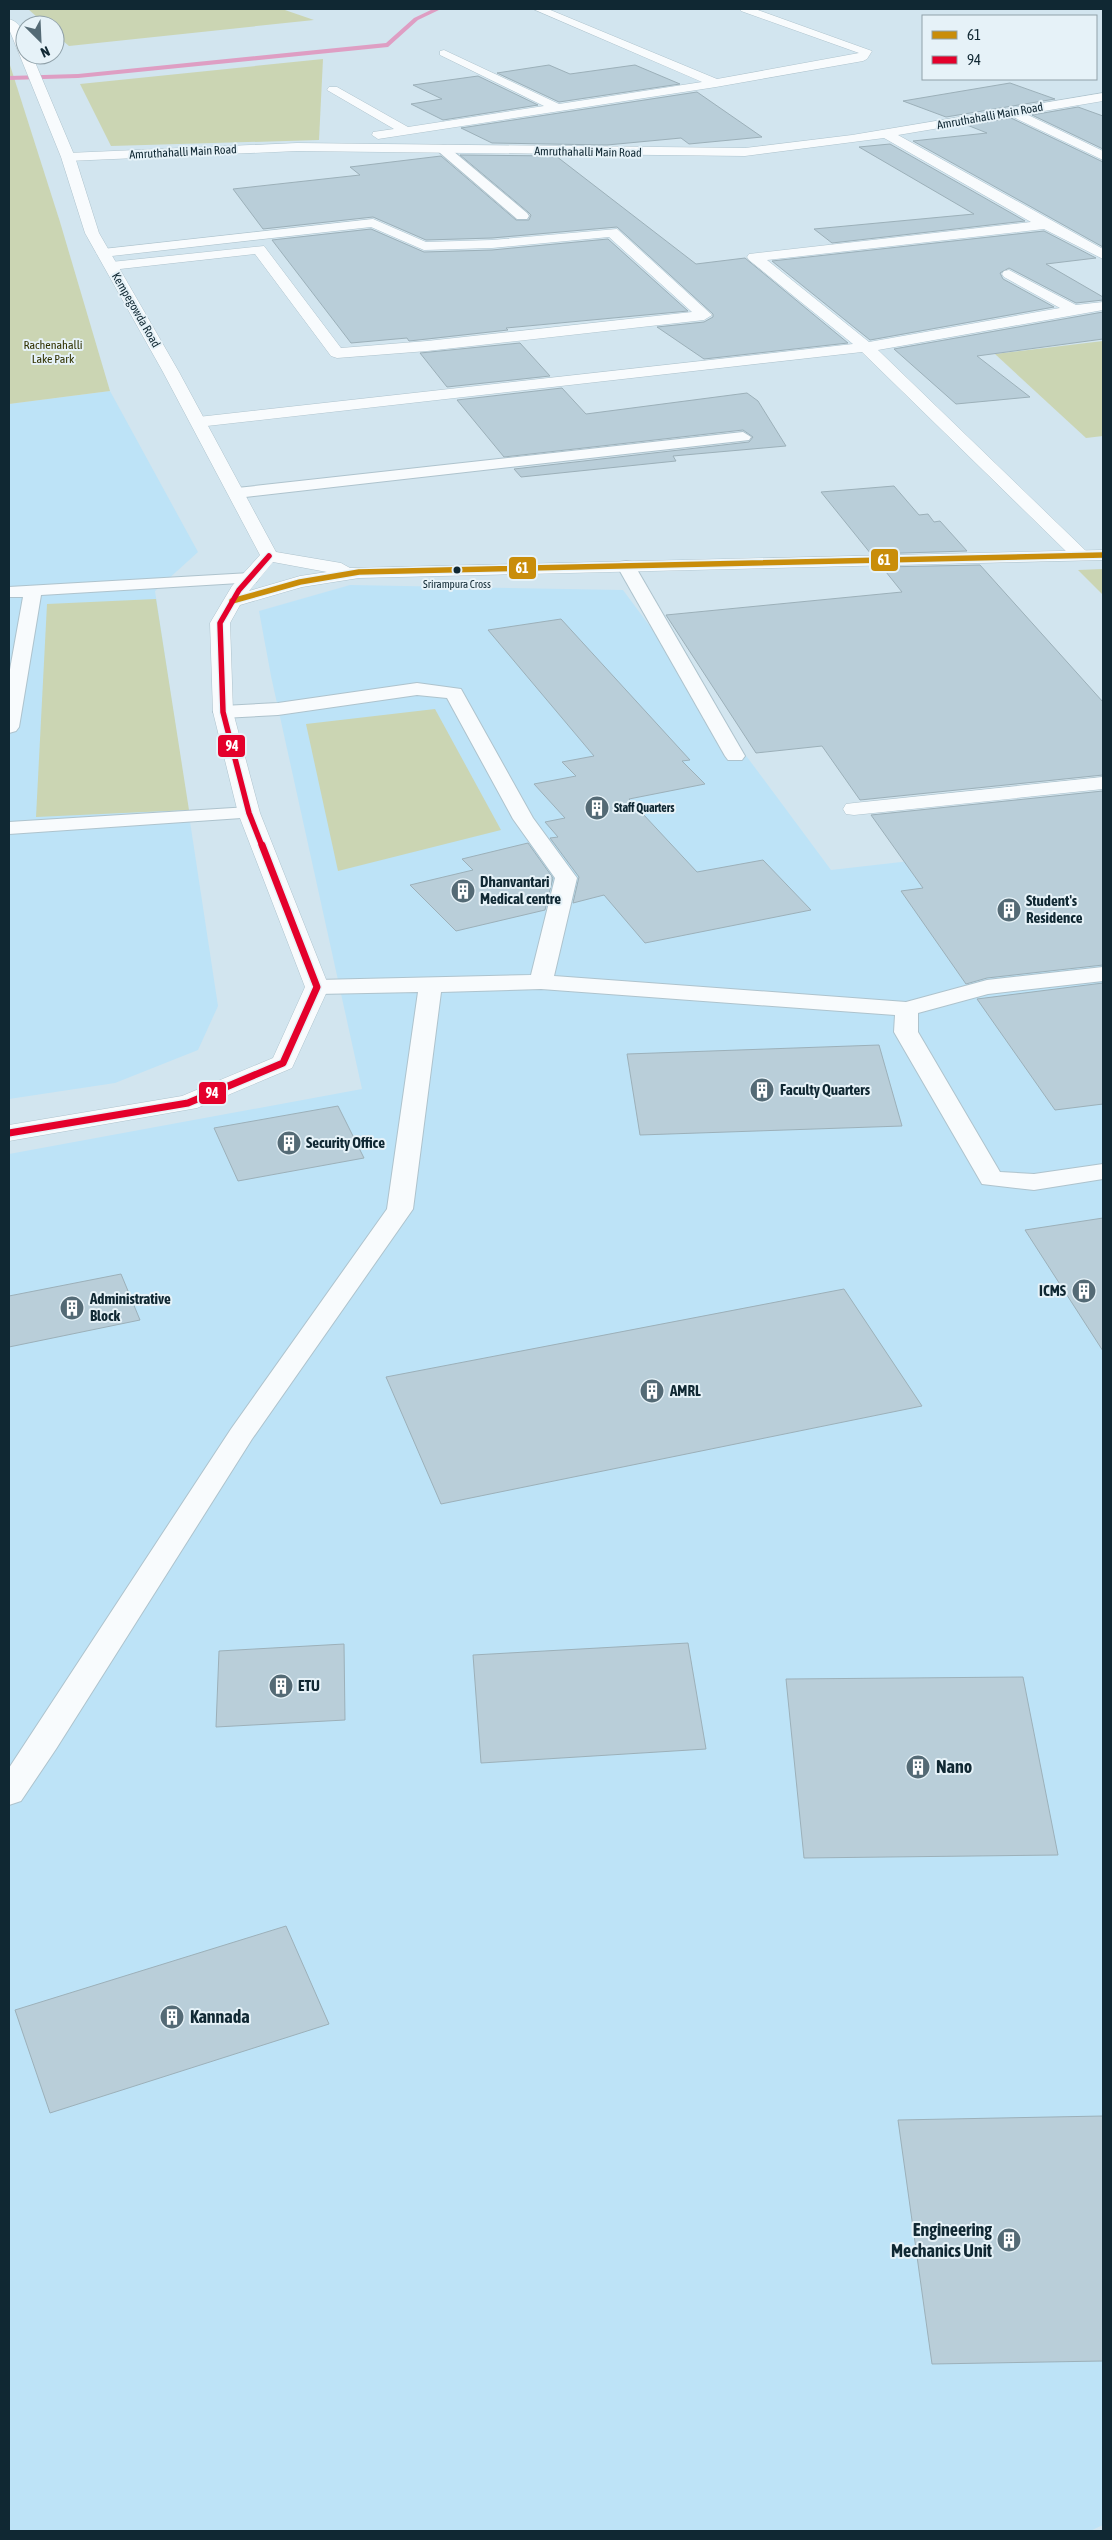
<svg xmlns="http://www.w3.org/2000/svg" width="1112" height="2540" viewBox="0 0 1112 2540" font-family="'Asap Condensed',sans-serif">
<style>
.built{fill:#bde3f7}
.green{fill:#cbd5b3}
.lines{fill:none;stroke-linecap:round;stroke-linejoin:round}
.stream{fill:#de9ec3;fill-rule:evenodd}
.building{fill:#b9ced9;stroke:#9cb0b9}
.service-casing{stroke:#aec3cd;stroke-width:2}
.minor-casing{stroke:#aec3cd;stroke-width:1}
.tertiary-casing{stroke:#aec3cd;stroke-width:1}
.service{fill:#f8fbfd;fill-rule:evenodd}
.minor{fill:#f8fbfd;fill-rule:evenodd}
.tertiary{fill:#f8fbfd;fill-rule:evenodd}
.bus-1-casing{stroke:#e6f2f8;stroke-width:8}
.bus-2-far1-casing{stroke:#e6f2f8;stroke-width:8}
.bus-2-casing{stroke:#e6f2f8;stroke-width:10}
.bus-1{stroke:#c98d0a;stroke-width:5.5}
.bus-2-far1{stroke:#e4002b;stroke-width:5.5}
.bus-2{stroke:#e4002b;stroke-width:7}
.bus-dot{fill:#102833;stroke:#e6f2f8;stroke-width:2}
.labels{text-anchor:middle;stroke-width:4;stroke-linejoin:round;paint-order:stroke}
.far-bus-label{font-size:11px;fill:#102833;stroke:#e6f2f8}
.far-street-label{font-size:12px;fill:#102833;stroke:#e6f2f8}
.far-park-label{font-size:12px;fill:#323302;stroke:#e6f2f8}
.far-poi-label{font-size:12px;font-weight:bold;fill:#102833;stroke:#e6f2f8;text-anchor:start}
.poi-label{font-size:15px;font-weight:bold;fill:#102833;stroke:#e6f2f8;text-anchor:start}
.near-poi-label{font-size:18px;font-weight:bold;fill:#102833;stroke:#e6f2f8;text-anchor:start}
.line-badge{stroke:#e6f2f8;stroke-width:2}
.badge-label{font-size:14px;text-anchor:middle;font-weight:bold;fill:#fff}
</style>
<rect width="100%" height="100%" fill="#d2e5ef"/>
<!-- built -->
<g class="built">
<path d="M110,391L198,552L155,591L218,1006L198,1050L115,1083L9,1099V404Z"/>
<path d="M350,585L623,590L831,870L1103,839V2525L1090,2531H9V1154L362,1089L271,676L259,611Z"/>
</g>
<!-- green -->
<g class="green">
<path d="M28,9H282L314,20L69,46L55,34V25H46Z"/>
<path d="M323,59L319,140L111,146L80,84Z"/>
<path d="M9,62L60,222L110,391L9,404Z"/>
<path d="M1103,341V436L1086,438L995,354Z"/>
<path d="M1103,569V595L1078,570Z"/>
<path d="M156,599L189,810L36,817L47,604Z"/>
<path d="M435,709L501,830L338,871L306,724Z"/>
</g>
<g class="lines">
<!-- stream -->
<path class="stream" d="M433,9H441L418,20L388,47L78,78L9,80V76L78,74L386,43L414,18Z"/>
</g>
<!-- building -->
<g class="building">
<path d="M549,65L570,74L635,65L680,84L559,102L497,73Z"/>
<path d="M478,76L538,105L443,120L411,104L442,99L413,85Z"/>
<path d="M1010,83L1055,99L946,117L903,101Z"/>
<path d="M697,92L762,137L689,144L681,138L607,145L492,143L461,128Z"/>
<path d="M1078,107L1103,116V149L1032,115Z"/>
<path d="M1011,118L1103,162V247L913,141L987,133L967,125Z"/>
<path d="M890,144L1025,221L832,243L814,229L974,214L859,147Z"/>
<path d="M460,155L556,156L696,264L745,258L848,343L704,359L657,327L704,322L713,317V314L617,227L492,238L426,240L373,217L263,229L233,189L360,175L350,167L441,156L516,220H529L531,215L528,212Z"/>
<path d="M371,229L424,252L492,250L608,239L688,311L506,328L508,330L409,341L407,338L351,343L272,240Z"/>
<path d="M1044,231L1096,258L1046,264L1103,297V300L1076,303L1009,268L1000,273L1003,279L1054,307L870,340L772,261Z"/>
<path d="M1103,312V339L977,356L1030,397L956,404L894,349Z"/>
<path d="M520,343L550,376L447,387L420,353Z"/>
<path d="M562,388L586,414L747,393L758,401L786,446L673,456L676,461L521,477L514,469L749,442L753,437L743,430L504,457L457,400Z"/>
<path d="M894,486L919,515L928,514L934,522L940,521L967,551L871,554L821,492Z"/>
<path d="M980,565L1103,702V775L860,800L822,746L756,753L666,615L902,592L882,567Z"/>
<path d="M561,619L690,760L682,761L705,784L629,799L697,872L763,860L811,910L645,943L604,895L573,903L579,877L550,838L558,837L545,822L565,818L534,784L576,776L562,762L594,756L488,630Z"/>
<path d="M1103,791V965L987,978L966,984L901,891L923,888L871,815Z"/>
<path d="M528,843L553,878L545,910L456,931L410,885L473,870L462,859Z"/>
<path d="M1103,983V1104L1055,1110L977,999Z"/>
<path d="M879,1045L902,1126L640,1135L627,1054Z"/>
<path d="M338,1106L364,1158L238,1181L214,1128Z"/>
<path d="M1103,1218V1351L1025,1230Z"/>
<path d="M121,1274L140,1320L9,1347V1296Z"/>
<path d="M844,1289L922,1406L441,1504L386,1377Z"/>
<path d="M688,1643L706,1749L481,1763L473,1655Z"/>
<path d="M344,1644L345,1720L216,1727L219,1651Z"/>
<path d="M1023,1677L1058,1855L804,1858L786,1679Z"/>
<path d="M286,1926L329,2024L50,2113L15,2010Z"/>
<path d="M1103,2116V2361L932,2364L898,2120Z"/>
</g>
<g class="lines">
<defs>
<g id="service">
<path d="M443,145L447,146L527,213L529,216L527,219H517L439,152L437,149L439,146Z"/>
<path d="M743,432L751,437L749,440L237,498L229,493L237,488Z"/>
<path d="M626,561L632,562L635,566L745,756L742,760H728L725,756L617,566L620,562Z"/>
<path d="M250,573L256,574L259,578L256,582L41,595L19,727L16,731L9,733V675L23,597H9V587Z"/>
<path d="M417,683L461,689L533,818L577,878L554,976L906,1002L987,980L1103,967V981L988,994L918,1013V1032L1000,1172L1034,1174L1103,1164V1179L1034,1190L982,1184L894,1032L895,1015L541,989L441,992L413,1209L252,1439L56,1749L21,1801L9,1805V1768L231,1429L387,1209L418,992L317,994L309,992L306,987L309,982L317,980L531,975L555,878L513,819L447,698L417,695L278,715L223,718L216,716L213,712L216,708L223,706L278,703Z"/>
<path d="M249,807L256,809L259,813L256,817L9,834V822Z"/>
</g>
<g id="minor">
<path d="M533,9H548L717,79L859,53L741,11L740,9H755L872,51L867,59L863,61L716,87L378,139L372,135L373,132L394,129L327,90L329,87H337L408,127L544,106L440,55V51L444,50L559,104L702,82Z"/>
<path d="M1103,93V101L1026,114L1103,151V160L1011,116L898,135L1103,249V259L1044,229L767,260L869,342L1060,308L1004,277L1002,274L1004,271L1009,270L1076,305L1103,302V310L878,350L1086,551L1089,555L1086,559H1074L862,352L198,427L190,422L198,417L853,344L749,260L747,257L749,254L1031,222L884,138L745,156L297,151L68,161L61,157L68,153L297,143L745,148L852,135Z"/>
<path d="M373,219L426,242L492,240L617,229L712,315L704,320L427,351L337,358L331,356L255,254L111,270L104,266L111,262L264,246L341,348L427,341L692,312L609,237L492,248L424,250L371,227L103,257L96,253L103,249Z"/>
<path d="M1103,777V789L854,815L846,814L843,809L846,804L854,803Z"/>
</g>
<path id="tertiary" d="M9,19C25,23 25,42 25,55H32L75,157L99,233L179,372L276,552L341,563L350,568L1103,550V560L359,578L302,587L240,605L230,623L233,712L260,813L329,987L292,1068L197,1108L9,1141V1125L182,1096L273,1058L305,987L238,813L213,712L210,623L232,586L260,555L163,372L85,233L61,157L9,29ZM273,562L327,572L300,576L249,591Z"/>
</defs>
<!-- service casing -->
<use href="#service" class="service-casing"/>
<!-- minor casing -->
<use href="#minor" class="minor-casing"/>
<!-- tertiary casing -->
<use href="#tertiary" class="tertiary-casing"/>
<!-- service -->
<use href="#service" class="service"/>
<!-- minor -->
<use href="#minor" class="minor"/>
<!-- tertiary -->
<use href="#tertiary" class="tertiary"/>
<defs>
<path id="bus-1" d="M232,601L300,582L359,572L1103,555"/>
<path id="bus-2-far1" d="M262,846L249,813L223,712L220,623L239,590L269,556"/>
<path id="bus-2" d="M9,1133L188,1103L283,1063L317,987L262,845"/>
</defs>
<!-- bus-1 casing -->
<use href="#bus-1" class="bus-1-casing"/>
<!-- bus-2-far1 casing -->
<use href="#bus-2-far1" class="bus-2-far1-casing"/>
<!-- bus-2 casing -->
<use href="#bus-2" class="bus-2-casing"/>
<!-- bus-1 -->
<use href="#bus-1" class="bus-1"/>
<!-- bus-2-far1 -->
<use href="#bus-2-far1" class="bus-2-far1"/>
<!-- bus-2 -->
<use href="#bus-2" class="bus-2"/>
</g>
<!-- icons -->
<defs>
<symbol id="building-disc" viewBox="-11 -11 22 22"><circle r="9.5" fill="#546a75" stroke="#e6f2f8"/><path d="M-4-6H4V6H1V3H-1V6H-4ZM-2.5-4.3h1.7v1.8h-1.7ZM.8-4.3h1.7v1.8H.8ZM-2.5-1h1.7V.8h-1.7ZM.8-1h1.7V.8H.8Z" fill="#fff"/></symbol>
</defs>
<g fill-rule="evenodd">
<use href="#building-disc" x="583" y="794" width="28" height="28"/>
<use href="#building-disc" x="449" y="877" width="28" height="28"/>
<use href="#building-disc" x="995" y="896" width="28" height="28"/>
<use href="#building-disc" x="748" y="1076" width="28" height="28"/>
<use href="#building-disc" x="275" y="1129" width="28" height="28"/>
<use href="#building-disc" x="1070" y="1277" width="28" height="28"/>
<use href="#building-disc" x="58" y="1294" width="28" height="28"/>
<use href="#building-disc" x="638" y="1377" width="28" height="28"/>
<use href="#building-disc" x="267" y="1672" width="28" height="28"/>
<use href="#building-disc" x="904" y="1753" width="28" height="28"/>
<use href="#building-disc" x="158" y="2003" width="28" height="28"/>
<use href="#building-disc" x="995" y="2226" width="28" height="28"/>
</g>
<!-- markers -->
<circle class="bus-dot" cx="457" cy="570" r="4.5"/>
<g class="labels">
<!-- far-bus labels -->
<g class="far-bus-label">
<text x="457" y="588">Srirampura Cross</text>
</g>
<!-- far-street labels -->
<g class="far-street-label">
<text transform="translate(990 116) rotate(-10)" y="4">Amruthahalli Main Road</text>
<text transform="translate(183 152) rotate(-3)" y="4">Amruthahalli Main Road</text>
<text transform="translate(588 152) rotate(1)" y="4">Amruthahalli Main Road</text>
<text transform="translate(136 310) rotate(60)" y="4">Kempegowda Road</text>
</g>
<!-- far-park labels -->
<g class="far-park-label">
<text x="53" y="349">Rachenahalli<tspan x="53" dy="14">Lake Park</tspan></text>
</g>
<!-- far-poi labels -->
<g class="far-poi-label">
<text x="614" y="812">Staff Quarters</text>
</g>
<!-- poi labels -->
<g class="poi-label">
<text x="480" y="887">Dhanvantari<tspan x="480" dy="17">Medical centre</tspan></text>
<text x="1026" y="906">Student's<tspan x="1026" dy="17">Residence</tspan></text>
<text x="780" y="1095">Faculty Quarters</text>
<text x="306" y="1148">Security Office</text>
<text x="1066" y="1296" text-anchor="end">ICMS</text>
<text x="90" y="1304">Administrative<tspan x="90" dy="17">Block</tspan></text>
<text x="670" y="1396">AMRL</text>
<text x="298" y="1691">ETU</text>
</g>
<!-- near-poi labels -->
<g class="near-poi-label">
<text x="936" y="1773">Nano</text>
<text x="190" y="2023">Kannada</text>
<text x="992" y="2236" text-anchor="end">Engineering<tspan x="992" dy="21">Mechanics Unit</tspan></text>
</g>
</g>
<g class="line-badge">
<rect x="870" y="548" width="29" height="24" rx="5" fill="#c98d0a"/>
<rect x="508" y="556" width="29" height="24" rx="5" fill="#c98d0a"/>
<rect x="217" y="734" width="29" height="24" rx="5" fill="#e4002b"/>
<rect x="198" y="1081" width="29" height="24" rx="5" fill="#e4002b"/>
</g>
<g class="badge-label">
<text x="884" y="565">61</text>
<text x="522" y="573">61</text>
<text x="232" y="751">94</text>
<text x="212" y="1098">94</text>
</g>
<!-- border -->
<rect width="1112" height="2540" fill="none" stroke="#102833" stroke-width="20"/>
<!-- legend -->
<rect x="922" y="15" width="175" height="65" fill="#e6f2f8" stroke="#90a1a9"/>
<rect x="932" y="31" width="25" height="8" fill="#c98d0a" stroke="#90a1a9"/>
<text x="967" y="40" font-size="15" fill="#102833">61</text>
<rect x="932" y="56" width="25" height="8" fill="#e4002b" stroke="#90a1a9"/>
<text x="967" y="65" font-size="15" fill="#102833">94</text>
<!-- north arrow -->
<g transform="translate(40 40) rotate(156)"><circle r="24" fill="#e6f2f8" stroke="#90a1a9"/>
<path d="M0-4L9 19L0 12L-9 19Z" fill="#546a75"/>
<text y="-8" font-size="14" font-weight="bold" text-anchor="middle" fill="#102833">N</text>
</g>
</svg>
